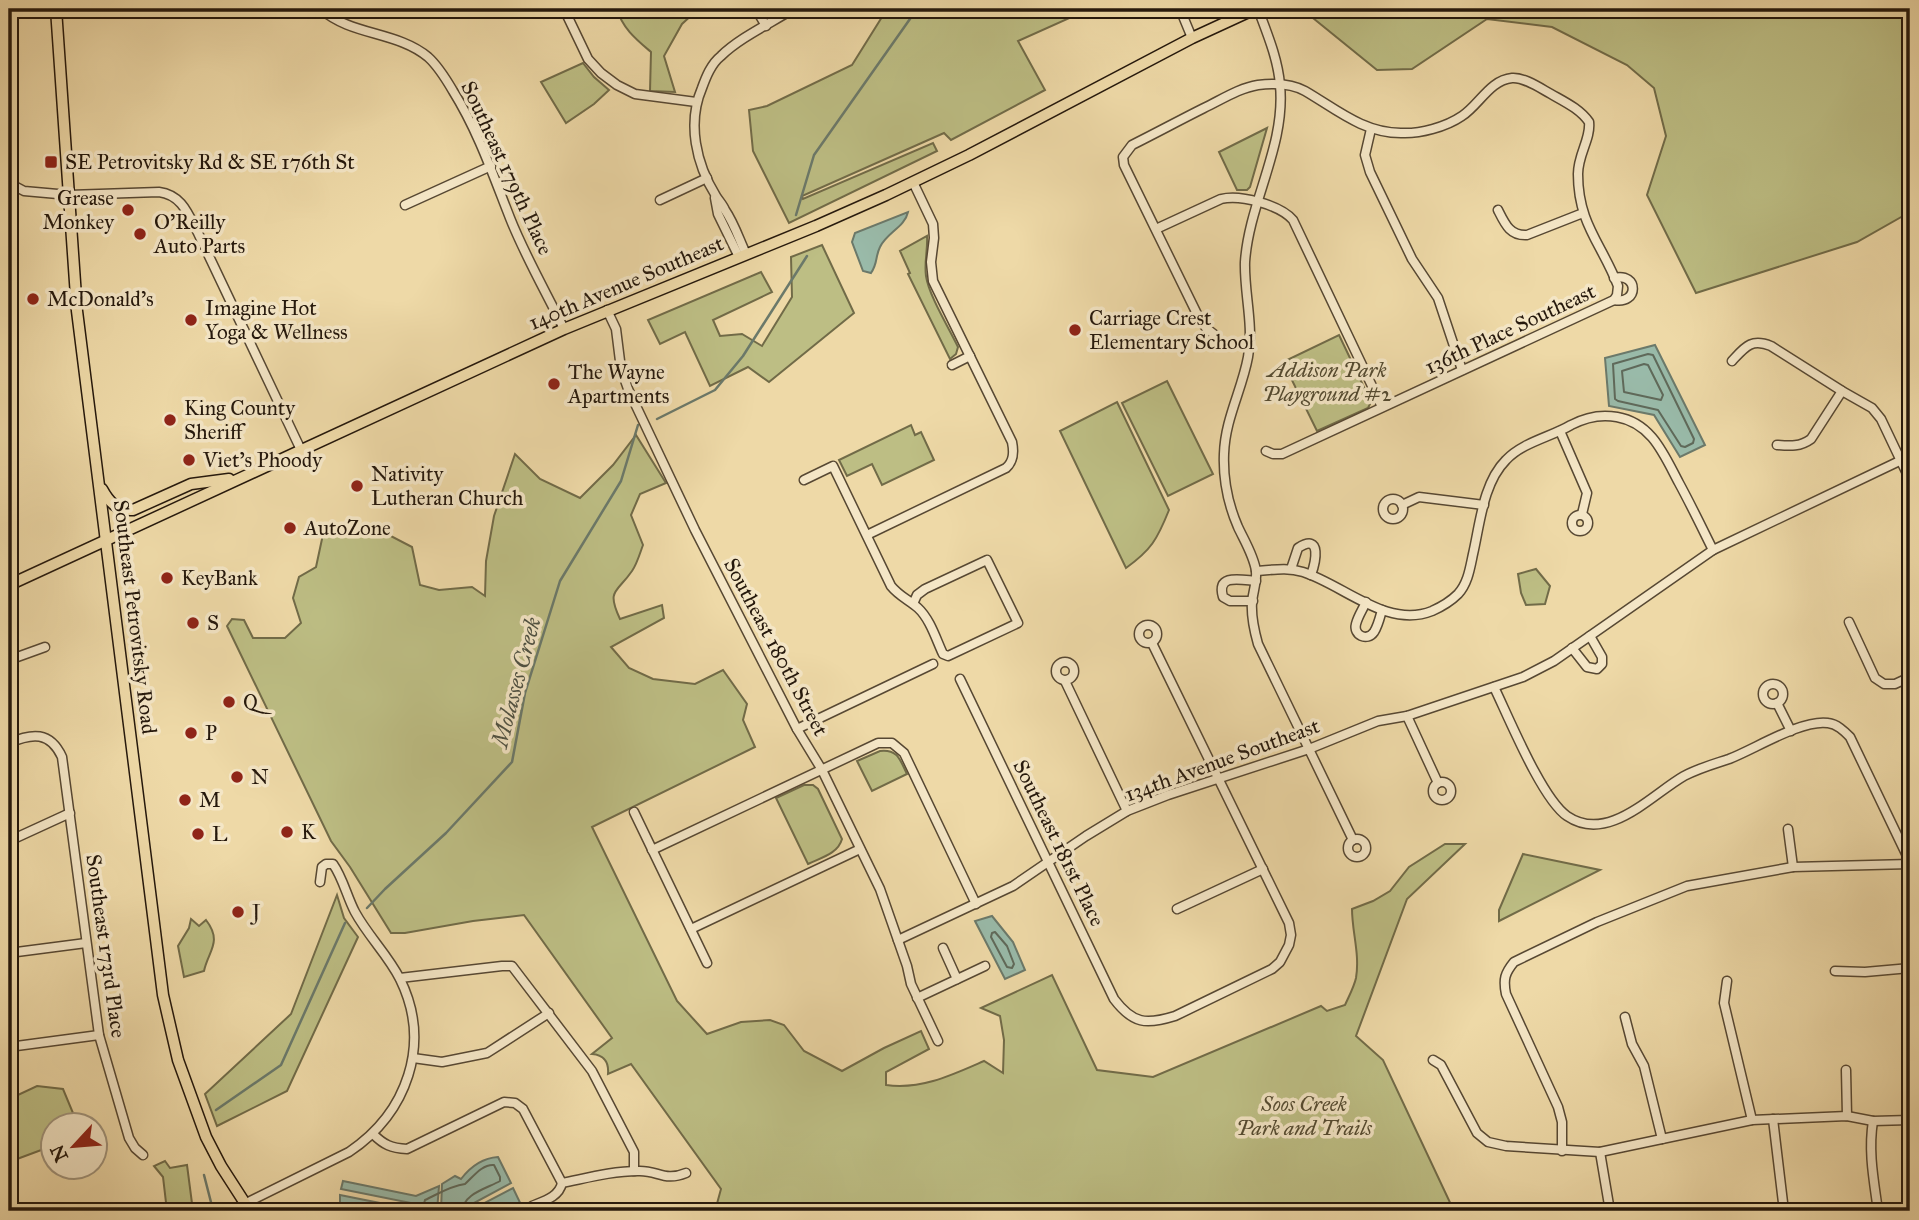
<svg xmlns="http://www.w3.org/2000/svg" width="1919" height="1220" viewBox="0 0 1919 1220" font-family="'IM FELL Great Primer',serif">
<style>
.green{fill:#bdbe84;stroke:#716b48;stroke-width:2}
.water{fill:#99baa9;stroke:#6b796a;stroke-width:2}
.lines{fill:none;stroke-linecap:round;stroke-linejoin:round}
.shore{stroke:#5f695a;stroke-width:2}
.stream{stroke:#6b796a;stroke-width:2.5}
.minor-casing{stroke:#574833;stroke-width:11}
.major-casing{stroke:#25180c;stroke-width:13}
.minor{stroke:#f4e6c6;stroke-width:8}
.major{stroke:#eed9a7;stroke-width:10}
.poi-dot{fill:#8f2418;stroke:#f4e6c6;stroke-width:2.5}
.labels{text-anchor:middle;stroke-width:7;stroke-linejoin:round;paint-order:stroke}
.poi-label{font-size:21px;fill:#25180c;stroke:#f4e6c6;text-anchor:start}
.street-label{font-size:21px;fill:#25180c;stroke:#f4e6c6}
.park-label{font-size:21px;font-style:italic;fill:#534a30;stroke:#f4e6c6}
.water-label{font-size:23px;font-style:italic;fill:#4e5143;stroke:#f4e6c6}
</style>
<rect width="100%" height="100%" fill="#eed9a7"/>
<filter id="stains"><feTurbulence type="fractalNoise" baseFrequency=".00286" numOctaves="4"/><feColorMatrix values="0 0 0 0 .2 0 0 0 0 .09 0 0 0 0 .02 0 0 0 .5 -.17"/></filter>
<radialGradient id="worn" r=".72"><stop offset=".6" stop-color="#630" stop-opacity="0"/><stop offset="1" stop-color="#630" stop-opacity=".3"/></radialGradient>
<!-- green -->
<g class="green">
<path d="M617,9H689L693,14L682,24L664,56L675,92L650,91L651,52C637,40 622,28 617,9Z"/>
<path d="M887,9H1133L1106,18L1087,10L1018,41L1045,90L951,140L944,133L802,196L803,199L933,143L937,151L789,223L753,151L749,110L767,106L852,65Z"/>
<path d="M1319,9H1910V212L1857,242L1696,293L1647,195L1666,136L1654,88L1627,65L1552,27L1487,19L1412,69L1377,70L1308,14Z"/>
<path d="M583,63L594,77L609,90L594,104L566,123L541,82Z"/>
<path d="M1267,128L1250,187L1247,190H1237L1219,152Z"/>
<path d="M927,236C928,250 924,262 926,276C929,296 949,328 958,347L956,354L950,359L908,274L910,273L900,251Z"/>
<path d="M822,245L854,313L769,382L748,367L710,386L685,332L660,344L648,320L761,272L772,292L713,320L720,336L742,334L762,346L792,297L791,257Z"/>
<path d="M1339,335L1371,402L1368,408L1317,431L1283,362Z"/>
<path d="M1167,381L1213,474L1168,496L1122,403Z"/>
<path d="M1117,402L1169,510C1157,540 1151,550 1126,568L1060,431Z"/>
<path d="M911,425L915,435L921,432L934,460L882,485L872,464L847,476L839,460Z"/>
<path d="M636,435L666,483L640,494L631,515L643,545C640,553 637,564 632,571C617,593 606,589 620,619L662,605L664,618L611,647L629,668L653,679L695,684L723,670L747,704L743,720L755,747L592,827L677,1001L707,1034L741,1022L770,1020L784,1025L804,1051L842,1071L884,1048L921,1031L929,1049L886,1072V1085C921,1090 952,1075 984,1061L1003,1073L1004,1040L1000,1016L981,1008L1052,975L1097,1070L1153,1077L1321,1006L1327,1011L1345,1005C1349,996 1354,987 1356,978C1360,954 1352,932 1352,909L1373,901L1390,891L1409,867L1445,844H1465L1407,899L1356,1036L1383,1060L1454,1211H715L721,1189L631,1064L608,1074C609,1062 604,1055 592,1054L612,1038L524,915L473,921L405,933H391L350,867L331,841L227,626L232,619L244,620L253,638H285L301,623L293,598L299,577L316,567L325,525L363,534L389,535L412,547L420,585L439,590L472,587L485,596L486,561L494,516L515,454L540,479L580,498L613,465Z"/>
<path d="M1536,569L1550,586L1545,604L1526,605L1521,593L1518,574Z"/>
<path d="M880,751C898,749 900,760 907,774L872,791L857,761Z"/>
<path d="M804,785H813L818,789L842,839C838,854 820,858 808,864L776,798Z"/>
<path d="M1523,854L1600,870L1499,921V910Z"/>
<path d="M337,895L344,918L358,937L287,1091L217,1126L205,1094L291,1014Z"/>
<path d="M191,919L199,926L206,920C223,942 208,951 204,971L184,977L178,946L189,928Z"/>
<path d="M37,1086L63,1089L78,1125L52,1126V1146L9,1162V1096L18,1095Z"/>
<path d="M165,1161L170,1168L187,1165L193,1211H167L163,1177L154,1166Z"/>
</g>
<!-- water -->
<g class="water">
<path d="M908,212C905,227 886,233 880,247C875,257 878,263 871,273L863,271L852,242L855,233Z"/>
<path d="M1655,345L1705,445L1680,457L1654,415L1609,406L1605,358Z"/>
<path d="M992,916L1013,942L1025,970L1005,979L975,921Z"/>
<path d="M498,1157L511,1183L472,1204L467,1211H441L442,1184L455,1176L461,1179C471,1166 482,1158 498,1157Z"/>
<path d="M343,1181L416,1196L439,1186L437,1211H353L340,1209V1195L415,1210L416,1204L341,1189Z"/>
<path d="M513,1188L524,1211H471V1210Z"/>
</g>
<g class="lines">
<!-- shore -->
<g class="shore">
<path d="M1648,354L1653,355L1694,439L1693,443L1685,447L1681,446L1658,410L1618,401L1615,399L1613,364Z"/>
<path d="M1644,364L1648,365L1663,395L1661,400L1624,392L1622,371Z"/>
<path d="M995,932L1007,946L1014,964L1012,968L1007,967L991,937L992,933Z"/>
<path d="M422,1211L425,1200C438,1194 450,1186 465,1184C473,1177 482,1164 494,1165L500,1177V1181C488,1188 462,1194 463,1211"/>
</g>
<!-- stream -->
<g class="stream">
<path d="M796,215L814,155L917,9"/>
<path d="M657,419L715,390L743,356L807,256"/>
<path d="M367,908L385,889L446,833L512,762L525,693L560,581L621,481L638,425"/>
<path d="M216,1110L281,1065L345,923"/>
<path d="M204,1175L213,1210"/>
</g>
<defs>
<g id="minor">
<path d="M321,9C351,36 397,31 428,57C438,66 446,79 453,91C478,131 493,175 510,218C525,256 546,292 564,329"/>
<path d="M564,9L588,59L601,73L617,85L635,94L696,102"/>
<path d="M756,9L766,26"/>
<path d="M1180,9L1192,38"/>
<path d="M1258,9C1267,33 1278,59 1280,85C1286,146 1249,202 1245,262C1244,293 1254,325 1248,357C1242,390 1225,419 1224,454C1223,479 1228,504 1238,527C1244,540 1254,556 1256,571C1257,581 1253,592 1252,602C1251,617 1254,630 1258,644L1353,840"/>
<path d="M1371,129L1365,155L1370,172L1412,259L1438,298L1462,370"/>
<path d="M9,183L24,191L69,195L159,192C182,195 188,214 198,233L301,450"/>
<path d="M715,198L718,214L739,257"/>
<path d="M660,200L707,178"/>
<path d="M405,205L491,166"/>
<path d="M1498,210C1505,224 1510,236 1527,235L1583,213"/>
<path d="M1156,229L1221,199C1240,194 1280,205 1293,220L1382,407"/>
<path d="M746,254C739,239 734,223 725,210C723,205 719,201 716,196C696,164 687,123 702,88C706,77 711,64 721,56C739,38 771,23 793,9"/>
<path d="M1614,300C1639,305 1639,272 1614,278"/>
<path d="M607,310L616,329L621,369L628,389L695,530L797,729L822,770L880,889L907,966L911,984L938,1041"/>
<path d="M1215,335L1206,328L1198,316L1124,165L1123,157L1132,145C1156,133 1180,120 1204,108C1221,100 1239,88 1258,85C1273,83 1291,83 1305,91C1336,109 1363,133 1401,133C1420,134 1446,127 1462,116C1479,105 1490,80 1512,78C1524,77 1540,88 1551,94C1565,102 1580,109 1589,122C1591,139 1578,154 1578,174C1578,224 1602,244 1618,286L1617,295L1614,300L1282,454H1273L1266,451"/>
<path d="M1732,361C1745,347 1751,338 1771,346L1842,391L1872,408L1881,419L1910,480"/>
<path d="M952,365L970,356"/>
<path d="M1560,431L1587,493L1582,514"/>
<path d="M1777,445C1790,446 1800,447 1811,439L1842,391"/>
<path d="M804,480L833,466L891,586C899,596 909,600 918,608C930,619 936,639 943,654L948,656L1018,623L987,560L925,589L917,595L913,604"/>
<circle cx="1393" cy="509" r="10"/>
<path d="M1402,505L1419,497L1484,505"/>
<circle cx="1580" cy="523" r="8"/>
<path d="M867,535L1006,468C1014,461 1014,452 1012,442L933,281L931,262L934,238L933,224L913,182"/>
<path d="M1291,569L1298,548C1323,532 1315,564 1311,575"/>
<path d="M1256,571C1272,570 1287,567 1303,572C1344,585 1387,629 1432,611C1441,607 1451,601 1458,594C1468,583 1470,568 1473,554C1480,524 1483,483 1506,460C1523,442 1551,437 1571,425C1586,417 1601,414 1617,417C1652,423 1664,455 1679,483C1691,505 1702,528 1713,550"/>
<path d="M1253,601H1230L1223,597C1216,573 1242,580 1256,581"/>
<path d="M1366,602C1363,609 1358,616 1356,624C1353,635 1367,642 1374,632C1378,626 1380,617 1382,610"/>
<path d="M1849,622L1875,678L1884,684H1895L1910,677"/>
<circle cx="1148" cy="634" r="9"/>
<path d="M1572,648L1587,667L1597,669L1602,664V657L1590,636"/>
<path d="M9,660L45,647"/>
<circle cx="1065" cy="671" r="9"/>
<path d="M960,679L1114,999C1133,1024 1146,1025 1175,1016L1272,969L1280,962L1289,945L1291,935L1289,923L1152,643"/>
<path d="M1065,681L1127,811"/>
<circle cx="1773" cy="694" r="10"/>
<path d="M1494,687C1509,718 1542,799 1567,816C1608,844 1651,795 1684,776C1699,768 1714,764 1729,759C1755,749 1802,719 1828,723C1837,724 1844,731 1850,737L1910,862"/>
<path d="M1777,703L1791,731"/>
<path d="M1407,716L1438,783"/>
<path d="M797,729L933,664"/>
<path d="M9,743C32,733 50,731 62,757L99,1035L129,1138L135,1148L143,1155"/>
<circle cx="1442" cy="791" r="9"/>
<path d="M634,812L707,963"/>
<path d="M1788,829L1793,867"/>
<circle cx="1357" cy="848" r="9"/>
<path d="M9,841L70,813"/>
<path d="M652,850L878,743H892L904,753L976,904"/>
<path d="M1177,909L1263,869"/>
<path d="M691,929L860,849"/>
<path d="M898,940L1013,886L1086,836L1127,811L1168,795L1309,749L1378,721L1407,716L1523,677L1554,661L1713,550L1910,456"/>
<path d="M943,948L957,979"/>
<path d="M9,953L86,943"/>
<path d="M1835,971L1865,972L1910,968"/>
<path d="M400,978L502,966H512L592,1071L634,1152V1171"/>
<path d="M1727,981L1724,1003L1752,1120"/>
<path d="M917,998L985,966"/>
<path d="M1625,1017L1632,1044L1644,1066L1662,1139"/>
<path d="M9,1047L99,1035"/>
<path d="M413,1058L442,1062L487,1053L549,1013"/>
<path d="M1433,1060L1441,1065L1477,1133L1488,1142L1506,1146L1600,1152L1752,1120L1847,1116L1873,1121L1910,1120"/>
<path d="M1846,1070L1847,1116"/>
<path d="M1773,1119L1784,1211"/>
<path d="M1873,1121C1868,1152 1874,1181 1878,1211"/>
<path d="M373,1134C384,1145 391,1148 407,1149L504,1102L515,1103L523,1109L562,1183"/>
<path d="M1562,1151V1122L1558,1107L1506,994C1503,979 1505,973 1514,962L1597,922L1687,886L1793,867L1910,864"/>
<path d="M1600,1152L1610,1211"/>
<path d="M562,1183C587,1178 612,1171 638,1171C658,1170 664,1182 686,1173"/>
<path d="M532,1206C544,1201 559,1197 562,1183"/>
<path d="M230,1211L349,1152C407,1113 432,1044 400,979C388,955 368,936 355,912C347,897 343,878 333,864H326L322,867L320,882"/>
</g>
<g id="major">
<path d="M56,9L77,311L163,995L178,1060L206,1137L221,1166L250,1211"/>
<path d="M102,489C109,502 117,511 133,510L191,484L229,479"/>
<path d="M9,585L564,329L816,226L886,195L969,155L1192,38L1255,9"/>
</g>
</defs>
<!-- minor casing -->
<use href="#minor" class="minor-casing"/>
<!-- major casing -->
<use href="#major" class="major-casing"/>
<!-- minor -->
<use href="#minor" class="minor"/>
<!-- major -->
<use href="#major" class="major"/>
</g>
<!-- markers -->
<g class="poi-dot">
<rect x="44" y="155" width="14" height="14" rx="3.5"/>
<circle cx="128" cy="210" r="7"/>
<circle cx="140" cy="234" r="7"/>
<circle cx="33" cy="299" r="7"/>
<circle cx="191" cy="320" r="7"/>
<circle cx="1075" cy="330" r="7"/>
<circle cx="554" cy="384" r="7"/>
<circle cx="170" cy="420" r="7"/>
<circle cx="189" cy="460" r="7"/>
<circle cx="357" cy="486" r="7"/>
<circle cx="290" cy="528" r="7"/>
<circle cx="167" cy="578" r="7"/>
<circle cx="193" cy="623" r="7"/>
<circle cx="229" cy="702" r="7"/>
<circle cx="191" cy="733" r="7"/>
<circle cx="237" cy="777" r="7"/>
<circle cx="185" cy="800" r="7"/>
<circle cx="287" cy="832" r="7"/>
<circle cx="198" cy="834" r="7"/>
<circle cx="238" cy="912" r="7"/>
</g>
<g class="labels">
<!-- poi labels -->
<g class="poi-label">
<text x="65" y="169">SE Petrovitsky Rd &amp; SE 176th St</text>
<text x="114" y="205" text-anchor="end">Grease<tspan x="114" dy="24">Monkey</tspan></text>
<text x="154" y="229">O'Reilly<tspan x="154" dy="24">Auto Parts</tspan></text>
<text x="47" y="306">McDonald's</text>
<text x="205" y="315">Imagine Hot<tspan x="205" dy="24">Yoga &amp; Wellness</tspan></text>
<text x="1089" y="325">Carriage Crest<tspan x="1089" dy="24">Elementary School</tspan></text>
<text x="568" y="379">The Wayne<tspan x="568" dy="24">Apartments</tspan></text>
<text x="184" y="415">King County<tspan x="184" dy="24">Sheriff</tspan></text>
<text x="203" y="467">Viet's Phoody</text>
<text x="371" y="481">Nativity<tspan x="371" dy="24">Lutheran Church</tspan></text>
<text x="304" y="535">AutoZone</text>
<text x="181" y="585">KeyBank</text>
<text x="207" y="630">S</text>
<text x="243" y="709">Q</text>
<text x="205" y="740">P</text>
<text x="251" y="784">N</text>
<text x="199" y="807">M</text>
<text x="301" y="839">K</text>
<text x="212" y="841">L</text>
<text x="252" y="919">J</text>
</g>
<!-- street labels -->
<g class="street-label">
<text transform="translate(507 168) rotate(65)" y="7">Southeast 179th Place</text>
<text transform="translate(626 283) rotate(-23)" y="7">140th Avenue Southeast</text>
<text transform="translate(1510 329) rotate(-25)" y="7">136th Place Southeast</text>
<text transform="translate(135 617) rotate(83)" y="7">Southeast Petrovitsky Road</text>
<text transform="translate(776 647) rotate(62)" y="7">Southeast 180th Street</text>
<text transform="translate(1222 760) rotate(-20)" y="7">134th Avenue Southeast</text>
<text transform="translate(1059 843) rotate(64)" y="7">Southeast 181st Place</text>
<text transform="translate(106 946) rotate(82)" y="7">Southeast 173rd Place</text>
</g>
<!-- park labels -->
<g class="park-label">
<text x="1327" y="377">Addison Park<tspan x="1327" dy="24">Playground #2</tspan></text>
<text x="1304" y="1111">Soos Creek<tspan x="1304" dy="24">Park and Trails</tspan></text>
</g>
<!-- water labels -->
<g class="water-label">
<text transform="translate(516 682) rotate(-75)" y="8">Molasses Creek</text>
</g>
</g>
<!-- margin -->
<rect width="1919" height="1220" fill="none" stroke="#eed9a7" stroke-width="35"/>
<rect x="10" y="10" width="1898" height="1199" fill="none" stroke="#25180c" stroke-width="3.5"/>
<rect x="18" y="18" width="1884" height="1185" fill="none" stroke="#25180c" stroke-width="2"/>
<!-- north arrow -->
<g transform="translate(74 1146) rotate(244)"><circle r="33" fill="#f4e6c6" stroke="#a1947c" stroke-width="2"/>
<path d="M0-5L12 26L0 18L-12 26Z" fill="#8f2418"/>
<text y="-10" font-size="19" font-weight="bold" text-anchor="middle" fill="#25180c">N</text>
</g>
<rect width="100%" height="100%" filter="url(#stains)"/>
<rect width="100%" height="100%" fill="url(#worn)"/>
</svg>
